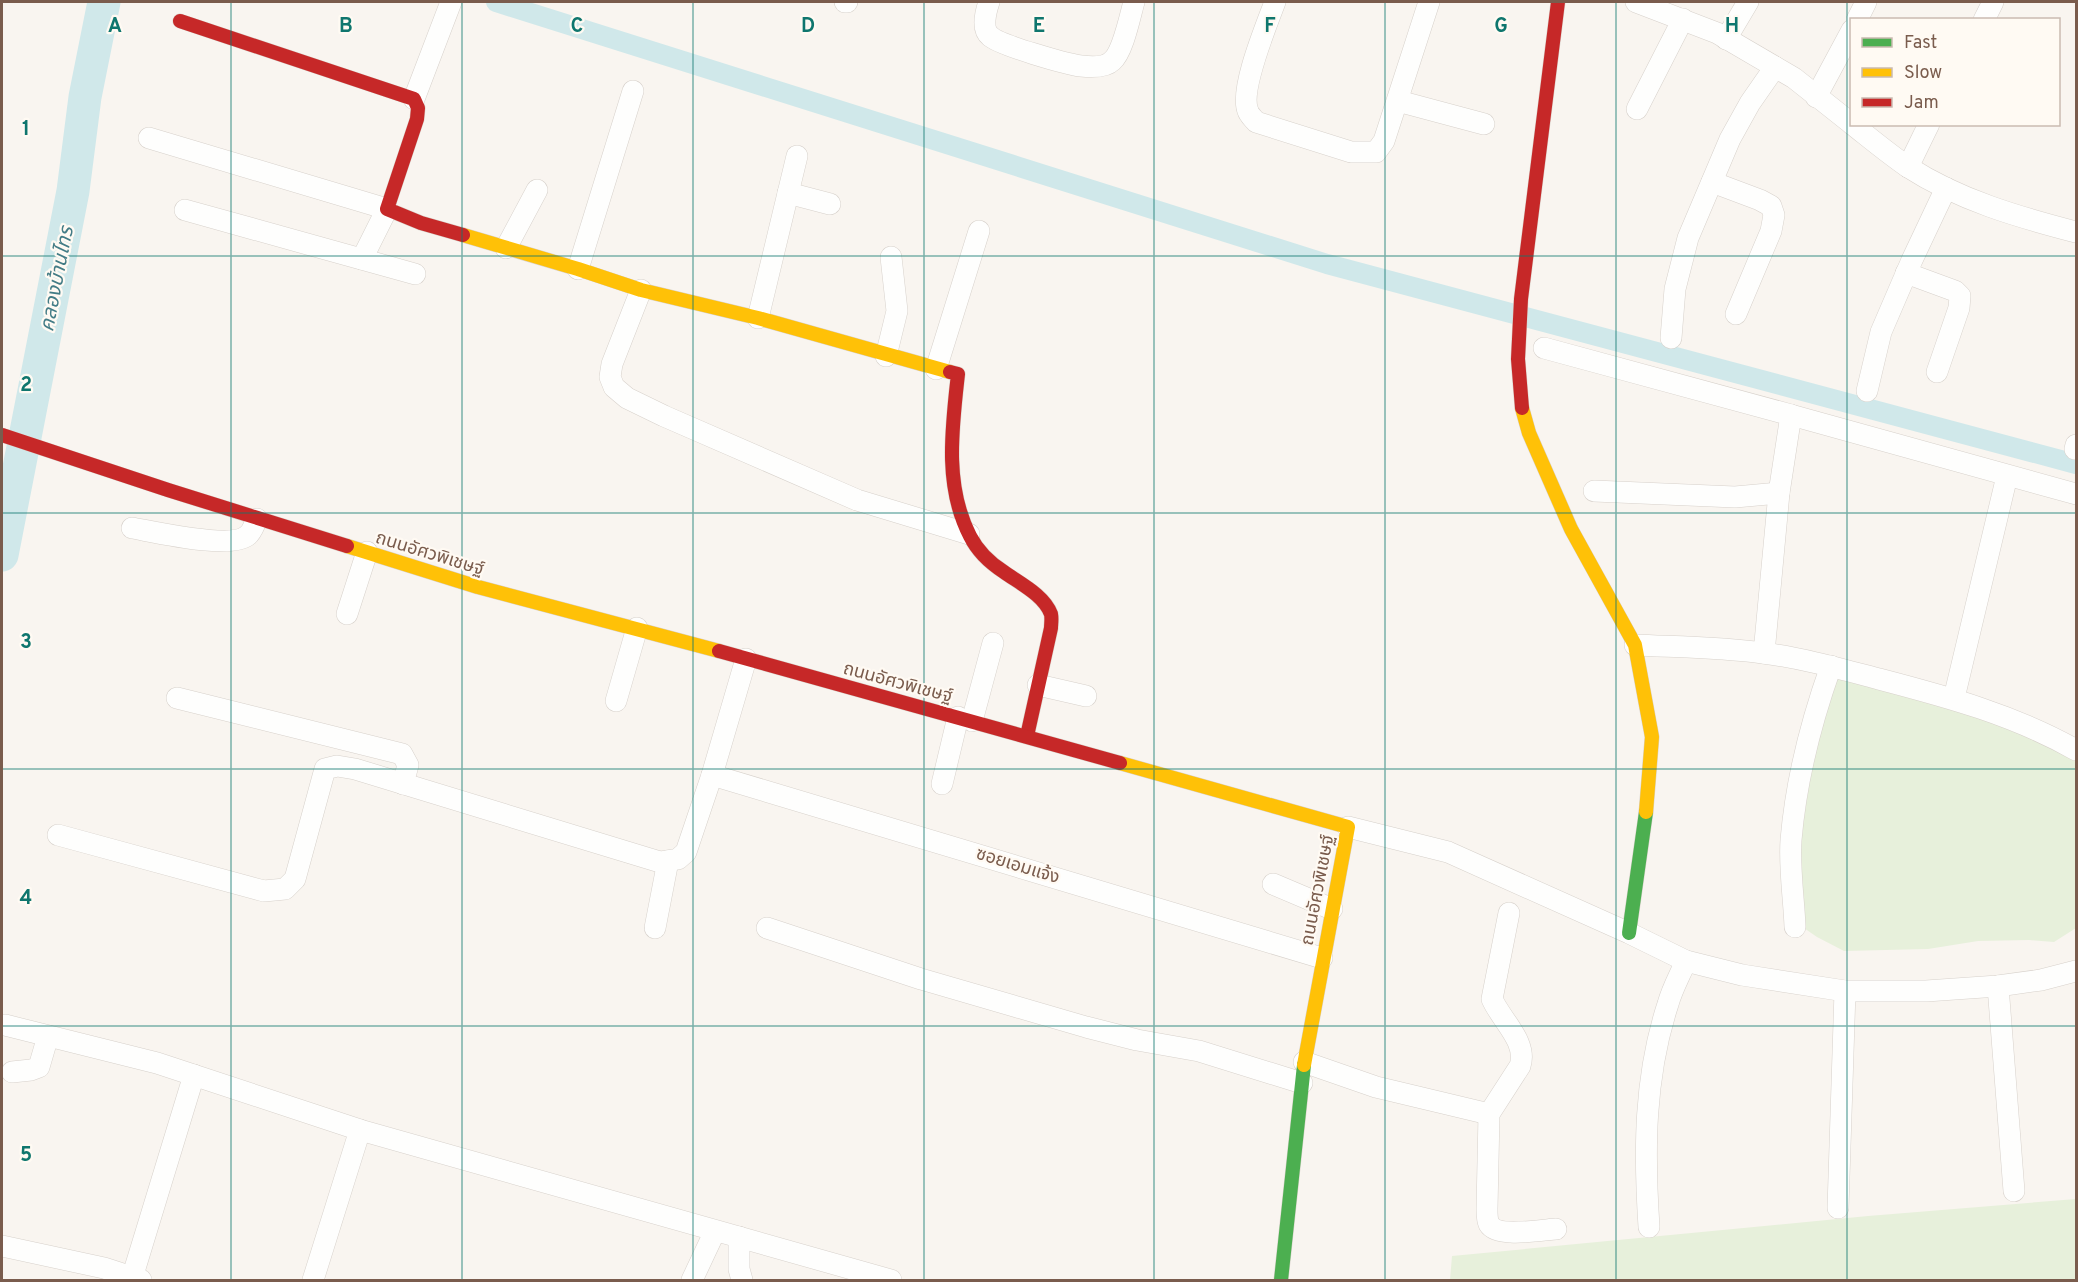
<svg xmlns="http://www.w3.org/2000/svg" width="2078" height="1282" font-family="Overpass,'Noto Sans Thai',sans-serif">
	<rect width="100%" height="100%" fill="#f9f5f0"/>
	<g fill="#e7f0db">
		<polygon points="1834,674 2076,747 2076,928 2054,942 2029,940 1978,941 1928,949 1844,951 1817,937 1801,926 1799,842 1806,786"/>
		<polygon points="2076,1199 2076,1280 1450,1280 1452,1256 1868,1216"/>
	</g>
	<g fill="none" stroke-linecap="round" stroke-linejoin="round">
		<polyline stroke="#d0e8ea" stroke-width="20" points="496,2 1327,264 2076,464"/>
		<polyline stroke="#d0e8ea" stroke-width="33" points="2,555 73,191 85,97 104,2"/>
		<g stroke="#d7d1cb" stroke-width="22">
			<g id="street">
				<polyline points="845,2 847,2"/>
				<path d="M989,2C986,11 981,29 990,36C999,45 1066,64 1081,66C1090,67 1105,68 1112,61C1123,52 1130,16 1134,2"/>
				<path d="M1275,2C1267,24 1239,90 1248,111C1249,115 1254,119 1256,122L1351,152H1376L1384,141L1429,2"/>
				<polyline points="1636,2 1717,33 1794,78 1852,124"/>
				<polyline points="1857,20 1866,2"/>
				<polyline points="1984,20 1993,2"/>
				<polyline points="1726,39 1748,2"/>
				<polyline points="1816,97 1852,30"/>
				<polyline points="414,99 451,2"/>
				<polyline points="1398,101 1484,124"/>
				<polyline points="1637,109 1683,19"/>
				<path d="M1852,124C1871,139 1889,154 1908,167C1959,200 2018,217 2076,232"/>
				<polyline points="149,138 387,209 362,259"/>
				<polyline points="1908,167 1929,124"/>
				<polyline points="1712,182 1760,200 1771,206 1774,215 1771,231 1736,314"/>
				<polyline points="788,193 830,204"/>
				<polyline points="185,210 415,274"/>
				<polyline points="506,248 537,190"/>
				<polyline points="578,269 633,91"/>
				<polyline points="1906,273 1955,291 1960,296 1959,308 1937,372"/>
				<polyline points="641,290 612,364 610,377 614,387 627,398 664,416 857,500 969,534"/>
				<polyline points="758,318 797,156"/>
				<polyline points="1671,338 1675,289 1688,238 1730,139 1750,103 1775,67"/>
				<polyline points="1544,348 1791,415"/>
				<polyline points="886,356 897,311 891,257"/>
				<polyline points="936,369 979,231"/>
				<polyline points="1867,391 1881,332 1912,260 1946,188"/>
				<polyline points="2075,449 2076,445"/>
				<polyline points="1594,491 1735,497 1779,493"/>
				<path d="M132,528C155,532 232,550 248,535C252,532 255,523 257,519"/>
				<polyline points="347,614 367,552"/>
				<path d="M1635,645C1677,647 1720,647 1763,653C1802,658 1841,669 1879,679C1948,697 2014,715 2076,750"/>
				<polyline points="1764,653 1779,493 1791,415 2076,494"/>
				<polyline points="1038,685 1086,696"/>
				<polyline points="177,698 402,754 408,765 403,784"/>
				<polyline points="1954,698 2007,476"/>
				<polyline points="616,701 637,628"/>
				<polyline points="972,721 993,643"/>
				<polyline points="712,775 1322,958"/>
				<polyline points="942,784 958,717"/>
				<polyline points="1348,827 1448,852 1629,933 1686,961 1742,975 1845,991 1926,991 1998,986 2041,980 2076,971"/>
				<polyline points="58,835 264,891 285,889 295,879 325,769 337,766 355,769 660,862 678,859 686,852 712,775 746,659"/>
				<polyline points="1273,884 1332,909"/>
				<path d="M1509,913L1492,999C1501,1020 1528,1042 1520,1066L1489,1114L1487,1209C1487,1213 1487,1220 1489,1224C1497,1238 1542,1230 1556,1229"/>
				<path d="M1795,927C1794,899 1789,869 1791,840C1796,781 1811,722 1831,666"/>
				<polyline points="655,928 668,861"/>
				<polyline points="767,928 921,979 1086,1027 1137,1040 1199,1051 1302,1083"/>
				<polyline points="1998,986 2014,1191"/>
				<polyline points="5,1025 157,1063 360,1130 891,1280"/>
				<polyline points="1304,1062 1376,1087 1489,1114"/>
				<polyline points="12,1072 31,1070 39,1067 48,1036"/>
				<polyline points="1838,1208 1845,991"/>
				<path d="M1649,1227C1644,1151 1644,1077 1668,1004C1672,989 1680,975 1686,961"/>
				<polyline points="739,1237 739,1269 742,1280"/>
				<polyline points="2,1246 104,1268 141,1280"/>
				<polyline points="132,1278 194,1075"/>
				<polyline points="313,1280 360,1130"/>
				<polyline points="692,1280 715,1231"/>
			</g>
		</g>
		<g stroke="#d9d2cb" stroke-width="15">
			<g id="fast">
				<polyline points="1629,933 1646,812"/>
				<polyline points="1281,1280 1304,1065"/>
			</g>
		</g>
		<g stroke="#d9d2cb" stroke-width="15">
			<g id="slow">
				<polyline points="463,235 578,269 641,290 758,318 950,372"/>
				<polyline points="1522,408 1529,433 1571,529 1635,645 1652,737 1646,812"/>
				<polyline points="347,546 478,587 719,651"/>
				<polyline points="1120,763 1348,827 1304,1065"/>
			</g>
		</g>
		<g stroke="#d9d2cb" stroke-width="15">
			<g id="jam">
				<polyline points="180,21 414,99 418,108 417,119 387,209 421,223 463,235"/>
				<path d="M950,372L958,374C952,428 944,486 970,536C977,550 990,563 1004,572C1019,583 1044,595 1051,614C1052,619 1051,624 1051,628L1027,736"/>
				<polyline points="1522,408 1518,359 1521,299 1558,2"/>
				<polyline points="2,435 168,490 347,546"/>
				<polyline points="719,651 1120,763"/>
			</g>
		</g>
		<use href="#street" stroke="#fefefd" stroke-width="21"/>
		<use href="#fast" stroke="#4caf50" stroke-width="14"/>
		<use href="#slow" stroke="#ffc107" stroke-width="14"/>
		<use href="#jam" stroke="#c62828" stroke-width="14"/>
	</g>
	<path fill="none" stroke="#0f766e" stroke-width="1.5" stroke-opacity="0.55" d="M231,2V1280M462,2V1280M693,2V1280M924,2V1280M1154,2V1280M1385,2V1280M1616,2V1280M1847,2V1280M2,256H2076M2,513H2076M2,769H2076M2,1026H2076"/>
	<g text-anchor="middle" stroke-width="4.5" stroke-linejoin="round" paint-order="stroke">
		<g font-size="18" fill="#7a5c4d" stroke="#fffaf3">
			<text transform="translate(430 553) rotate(17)" y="6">ถนนอัศวพิเชษฐ์</text>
			<text transform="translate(898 682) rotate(15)" y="6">ถนนอัศวพิเชษฐ์</text>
			<text transform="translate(1018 865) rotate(17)" y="6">ซอยเอมแจ้ง</text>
			<text transform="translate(1317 890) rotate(-79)" y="6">ถนนอัศวพิเชษฐ์</text>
		</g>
		<g font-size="20" font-style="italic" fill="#437c86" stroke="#fffaf3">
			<text transform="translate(56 279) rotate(-79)" y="7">คลองบ้านไทร</text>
		</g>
	</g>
	<g font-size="20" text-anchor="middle" font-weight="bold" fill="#0f766e" stroke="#fffaf3" stroke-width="4.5" stroke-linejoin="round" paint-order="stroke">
		<text x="115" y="32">A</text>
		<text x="346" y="32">B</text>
		<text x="577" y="32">C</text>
		<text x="808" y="32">D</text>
		<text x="1039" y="32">E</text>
		<text x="1270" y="32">F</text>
		<text x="1501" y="32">G</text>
		<text x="1732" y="32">H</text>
		<text x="26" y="135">1</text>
		<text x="26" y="391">2</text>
		<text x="26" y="648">3</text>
		<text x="26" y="904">4</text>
		<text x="26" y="1161">5</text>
	</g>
	<rect width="2078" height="1282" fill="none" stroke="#7a5c4d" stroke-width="6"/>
	<rect x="1850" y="18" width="210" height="108" fill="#fffaf3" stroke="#cabbb1" stroke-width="1.5"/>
	<rect x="1862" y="38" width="30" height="9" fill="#4caf50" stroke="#cabbb1" stroke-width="1.5"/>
	<text x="1904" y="48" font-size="18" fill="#7a5c4d">Fast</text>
	<rect x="1862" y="68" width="30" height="9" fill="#ffc107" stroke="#cabbb1" stroke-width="1.5"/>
	<text x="1904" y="78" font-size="18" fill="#7a5c4d">Slow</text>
	<rect x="1862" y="98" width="30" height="9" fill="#c62828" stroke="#cabbb1" stroke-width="1.5"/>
	<text x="1904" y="108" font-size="18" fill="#7a5c4d">Jam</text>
</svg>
